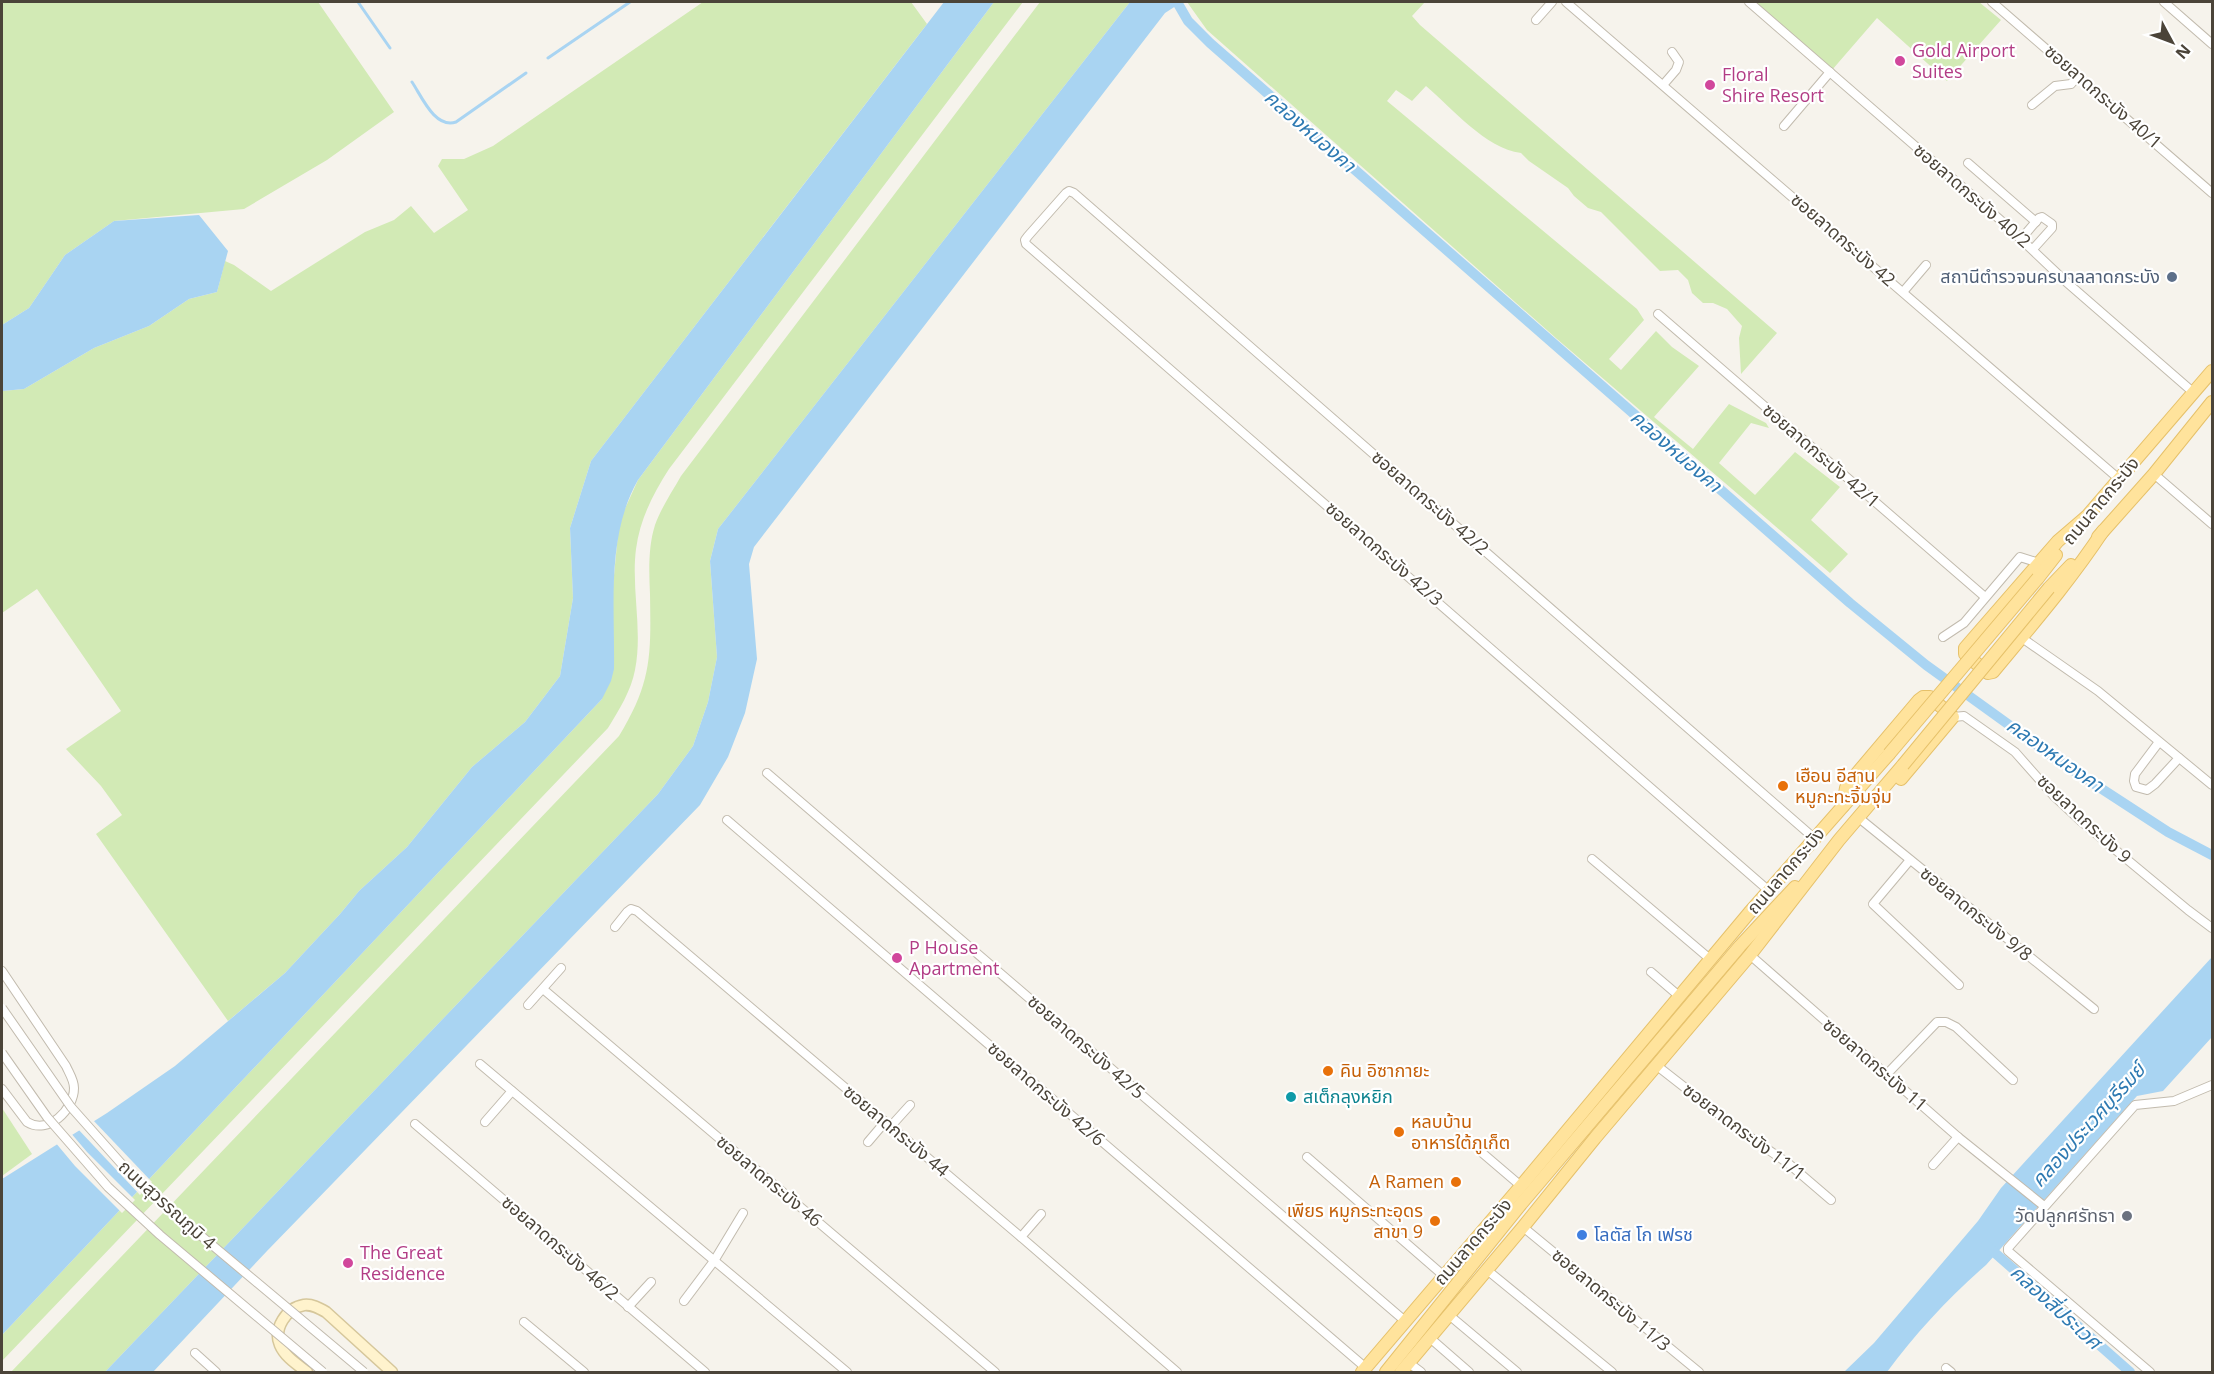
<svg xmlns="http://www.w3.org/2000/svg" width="2214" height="1374" font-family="'Open Sans','Noto Sans Thai',sans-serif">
	<rect width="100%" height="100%" fill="#f6f3ec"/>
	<g fill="#d2eab5">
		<polygon points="2,2 318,2 394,112 327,160 244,209 114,221 65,255 29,308 2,325"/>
		<polygon points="703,2 911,2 927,24 591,461 570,528 573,598 560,676 525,722 472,767 407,847 359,891 340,914 285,973 228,1021 96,834 122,815 101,786 66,749 121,711 37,589 2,613 2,391 24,389 94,348 149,326 189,299 217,292 225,261 234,265 271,291 365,232 394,220 411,206 434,233 468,210 438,166 442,159 464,159 493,146"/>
		<path d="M994,2H1023L669,469C653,494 640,519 636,549C631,589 643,630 635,670C631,691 619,710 608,728L2,1361V1335L602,699L618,534L623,513L638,480Z"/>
		<path d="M1040,2H1130L718,529L710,561L717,657L708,702L693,746L658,794L105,1372H11L619,736C652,682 651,655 650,594C649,572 648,547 655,525C661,508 672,492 681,476Z"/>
		<path d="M1187,2H1425L1412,16L1420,25L1777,333L1741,374L1739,338L1742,326L1727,309L1713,303H1703L1692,293L1688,280L1678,270L1660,271L1601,212L1588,208L1574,196L1568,188L1529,161L1521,153C1485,148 1453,109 1426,86L1412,101L1396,90L1387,101L1637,309L1644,320L1609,359L1621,370L1656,331L1672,347L1699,366L1654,417L1693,449L1729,404L1766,423L1769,428L1751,423L1719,463L1755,495L1795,452L1840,487L1811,520L1848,554L1830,573L1557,339L1207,30Z"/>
		<polygon points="1752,2 1979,2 2001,20 1947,81 1877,18 1832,70"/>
		<polygon points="2,1108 32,1154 2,1176"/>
	</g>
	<g fill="#a9d4f2">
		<path d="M944,2H994L638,480C606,536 615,606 614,669L611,681L602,699L2,1335V1179L107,1113L175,1066L285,973L340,914L359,891L407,847L472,767L525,722L560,676L573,598L570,528L591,461Z"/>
		<polygon points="1130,2 1182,2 1165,13 754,547 749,564 757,659 745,713 728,757 700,805 267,1251 153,1372 105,1372 658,794 693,746 708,702 717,657 710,561 718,529"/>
		<polygon points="199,215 228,251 217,292 189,299 149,326 94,348 24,389 2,391 2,325 29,308 65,255 114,221"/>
		<path d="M2212,957V1037L2163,1091L2137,1096L1986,1265C1949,1297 1916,1333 1887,1372H1844L1874,1343L1978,1221L2001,1188Z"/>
	</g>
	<g fill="#f6f3ec">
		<polygon points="92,1119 152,1182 140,1195 77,1128"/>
		<polygon points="70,1132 87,1152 135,1200 122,1213 75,1166 55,1142"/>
	</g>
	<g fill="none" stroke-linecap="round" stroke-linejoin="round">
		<g stroke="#a9d4f2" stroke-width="3">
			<polyline points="358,2 390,48"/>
			<polyline points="548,58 630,2"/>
			<path d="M412,82C422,97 435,129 456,122L526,73"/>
		</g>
		<g stroke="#a9d4f2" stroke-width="10">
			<polyline points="1177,2 1188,21 1210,43 1850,603 1926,665 2059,761 2168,832 2212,855"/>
			<polyline points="1986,1245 2130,1372"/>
		</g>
		<g stroke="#c2bbae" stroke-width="10">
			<g id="street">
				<polyline points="1566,2 2119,479"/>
				<polyline points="1749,2 2005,224 2064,280 2194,393"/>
				<polyline points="1992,2 2212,193"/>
				<polyline points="2164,2 2212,44"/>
				<polyline points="1536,20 1552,2"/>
				<polyline points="1663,85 1676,70 1679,62 1672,52"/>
				<polyline points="2032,105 2055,86 2071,84 2078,76"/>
				<polyline points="1784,126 1830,72"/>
				<polyline points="1968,163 2036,222"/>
				<polyline points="2021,239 2039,218 2042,217 2052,224 2052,228 2033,249"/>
				<polyline points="1903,292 1926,265"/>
				<polyline points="1658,314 1985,597"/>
				<polyline points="2154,474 2212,524"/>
				<polyline points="1943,637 1964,623 2020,557 2039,563"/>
				<polyline points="2022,638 2098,691 2212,785"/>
				<polyline points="1953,717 1964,716 2015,752 2053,795 2083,823 2188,910 2212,928"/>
				<polyline points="2159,742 2135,774 2134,781 2136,787 2147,790 2155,784 2179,758"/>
				<polyline points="767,773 1405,1321"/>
				<polyline points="1859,818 2094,1009"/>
				<polyline points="727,820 1366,1368"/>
				<polyline points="1592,859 1710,959"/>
				<polyline points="1910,860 1873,904 1959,985"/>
				<polyline points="1768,890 1026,244 1025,240 1028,236 1066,193 1069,191 1074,193 1814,838"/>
				<polyline points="615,927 627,912 631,909 637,911 1021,1237 1177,1372"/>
				<polyline points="1750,955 1958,1137 2044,1206"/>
				<path d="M2,971L66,1066C69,1073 74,1080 74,1088C74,1110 48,1135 27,1122L2,1089"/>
				<polyline points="1651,972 1679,996"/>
				<polyline points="543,989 995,1372"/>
				<polyline points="528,1005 561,968"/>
				<polyline points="480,1064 847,1372"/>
				<polyline points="1656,1065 1734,1126 1789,1164 1831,1200"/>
				<polyline points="1886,1075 1937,1022 1946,1022 1956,1027 2013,1080"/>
				<polyline points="485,1122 512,1091"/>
				<polyline points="415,1124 705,1372"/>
				<polyline points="891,1126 910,1105"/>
				<polyline points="868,1142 885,1122"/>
				<polyline points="1480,1151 1521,1186"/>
				<polyline points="1307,1157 1444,1276"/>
				<polyline points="1933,1165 1958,1137"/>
				<polyline points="1523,1227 1699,1372"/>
				<polyline points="1021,1237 1041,1214"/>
				<polyline points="1487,1270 1612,1372"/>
				<polyline points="684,1301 714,1261 743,1213"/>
				<polyline points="628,1307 651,1282"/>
				<polyline points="1449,1315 1517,1372"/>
				<polyline points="524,1322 584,1372"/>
				<polyline points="1430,1338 1469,1372"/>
				<polyline points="195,1353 216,1372"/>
				<polyline points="1409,1363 1421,1372"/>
				<polyline points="1946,1368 1951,1372"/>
				<polyline points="2150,1372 2008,1251 2008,1248 2135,1105 2174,1101 2212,1085"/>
			</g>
		</g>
		<g stroke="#d6c79b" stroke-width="13">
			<path id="secondary" d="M307,1372C298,1365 285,1357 280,1345C273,1329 286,1308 304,1305C312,1304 319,1308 326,1312L392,1372"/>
		</g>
		<g stroke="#e6c16a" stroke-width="14">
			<g id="primary">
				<path d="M2086,517L2058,541L1965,648V654L1988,673L1993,672C2031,626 2070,581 2103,531"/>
				<polyline points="2082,522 2212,371"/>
				<polyline points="2098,537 2154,474 2212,402"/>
				<polyline points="2038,578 2056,555"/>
				<polyline points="2049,588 2071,565"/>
				<polyline points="1843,806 1846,788 1853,778 1919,700 1923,697 1930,697 1953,717 1901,779"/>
				<polyline points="1362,1372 1521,1186 1749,913 1889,754"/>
				<polyline points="1386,1372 1521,1204 1740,946 1795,887"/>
				<polyline points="1401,1372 1523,1227 1595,1138 1750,955 1839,840 1903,765"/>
			</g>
		</g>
		<use href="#street" stroke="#fff" stroke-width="8"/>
		<use href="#secondary" stroke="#fff3cd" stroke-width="10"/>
		<use href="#primary" stroke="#ffe39c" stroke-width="12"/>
		<g stroke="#c2bbae" stroke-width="10" stroke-linecap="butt">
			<g id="street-bridge">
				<polyline points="2,1008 71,1107 127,1170 175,1214 364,1372"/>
				<polyline points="2,1053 47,1117 108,1187 160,1235 323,1372"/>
			</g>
		</g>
		<g stroke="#e6c16a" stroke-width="14" stroke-linecap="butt">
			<g id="primary-bridge">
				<polyline points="1889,754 2038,578"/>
				<polyline points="1903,765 2049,588"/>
			</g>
		</g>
		<use href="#street-bridge" stroke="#fff" stroke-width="8"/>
		<use href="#primary-bridge" stroke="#ffe39c" stroke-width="12"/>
	</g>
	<g fill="#d1479c" stroke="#fff" stroke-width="2">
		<circle cx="1900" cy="61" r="6"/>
		<circle cx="1710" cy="85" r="6"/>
		<circle cx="897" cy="958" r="6"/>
		<circle cx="348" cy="1263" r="6"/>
	</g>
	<circle fill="#5c6f8a" stroke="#fff" stroke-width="2" cx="2172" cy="277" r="6"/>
	<g fill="#e8710a" stroke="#fff" stroke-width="2">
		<circle cx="1783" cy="786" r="6"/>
		<circle cx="1328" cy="1071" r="6"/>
		<circle cx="1399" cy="1132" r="6"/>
		<circle cx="1456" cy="1182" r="6"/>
		<circle cx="1435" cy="1221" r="6"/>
	</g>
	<circle fill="#0f9aa8" stroke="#fff" stroke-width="2" cx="1291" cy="1097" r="6"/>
	<circle fill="#6b7280" stroke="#fff" stroke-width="2" cx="2127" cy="1216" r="6"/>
	<circle fill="#3f7fe0" stroke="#fff" stroke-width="2" cx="1582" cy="1235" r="6"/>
	<g text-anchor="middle" stroke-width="4.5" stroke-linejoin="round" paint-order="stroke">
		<g font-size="18" fill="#b23c85" stroke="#fff" text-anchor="start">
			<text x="1912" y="57">Gold Airport<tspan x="1912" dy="21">Suites</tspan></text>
			<text x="1722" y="81">Floral<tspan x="1722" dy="21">Shire Resort</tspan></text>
			<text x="909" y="954">P House<tspan x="909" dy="21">Apartment</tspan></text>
			<text x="360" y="1259">The Great<tspan x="360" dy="21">Residence</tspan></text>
		</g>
		<g font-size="18" fill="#4b4439" stroke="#fff">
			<text transform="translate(2103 97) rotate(41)" y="6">ซอยลาดกระบัง 40/1</text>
			<text transform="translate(1972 196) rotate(41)" y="6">ซอยลาดกระบัง 40/2</text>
			<text transform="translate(1843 240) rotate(41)" y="6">ซอยลาดกระบัง 42</text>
			<text transform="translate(1821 456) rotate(41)" y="6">ซอยลาดกระบัง 42/1</text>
			<text transform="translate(2101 501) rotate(-50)" y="6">ถนนลาดกระบัง</text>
			<text transform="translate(1430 503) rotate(41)" y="6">ซอยลาดกระบัง 42/2</text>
			<text transform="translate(1384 554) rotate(41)" y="6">ซอยลาดกระบัง 42/3</text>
			<text transform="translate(2084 819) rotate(43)" y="6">ซอยลาดกระบัง 9</text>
			<text transform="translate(1786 871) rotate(-49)" y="6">ถนนลาดกระบัง</text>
			<text transform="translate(1976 914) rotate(39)" y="6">ซอยลาดกระบัง 9/8</text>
			<text transform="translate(1086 1047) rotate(41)" y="6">ซอยลาดกระบัง 42/5</text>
			<text transform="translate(1875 1065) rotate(41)" y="6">ซอยลาดกระบัง 11</text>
			<text transform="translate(1046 1094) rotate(41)" y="6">ซอยลาดกระบัง 42/6</text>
			<text transform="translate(896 1131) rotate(40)" y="6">ซอยลาดกระบัง 44</text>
			<text transform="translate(1744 1132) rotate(37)" y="6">ซอยลาดกระบัง 11/1</text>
			<text transform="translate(769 1181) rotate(40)" y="6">ซอยลาดกระบัง 46</text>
			<text transform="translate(167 1205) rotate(42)" y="6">ถนนสุวรรณภูมิ 4</text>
			<text transform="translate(1473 1242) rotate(-49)" y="6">ถนนลาดกระบัง</text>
			<text transform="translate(560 1248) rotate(41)" y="6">ซอยลาดกระบัง 46/2</text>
			<text transform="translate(1611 1300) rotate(40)" y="6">ซอยลาดกระบัง 11/3</text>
		</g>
		<g font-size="18" fill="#4e5e75" stroke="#fff" text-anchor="end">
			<text x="2160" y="283">สถานีตำรวจนครบาลลาดกระบัง</text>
		</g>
		<g font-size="18" fill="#c56008" stroke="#fff" text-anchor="start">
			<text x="1795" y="782">เฮือน อีสาน<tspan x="1795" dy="21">หมูกะทะจิ้มจุ่ม</tspan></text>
			<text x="1340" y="1077">คิน อิซากายะ</text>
			<text x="1411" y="1128">หลบบ้าน<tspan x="1411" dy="21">อาหารใต้ภูเก็ต</tspan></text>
			<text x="1444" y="1188" text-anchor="end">A Ramen</text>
			<text x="1423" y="1217" text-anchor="end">เพียร หมูกระทะอุดร<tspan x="1423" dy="21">สาขา 9</tspan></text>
		</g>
		<g font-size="18" fill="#0d838f" stroke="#fff" text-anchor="start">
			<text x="1303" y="1103">สเต็กลุงหยิก</text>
		</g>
		<g font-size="18" fill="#5b616d" stroke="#fff" text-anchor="end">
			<text x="2115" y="1222">วัดปลูกศรัทธา</text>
		</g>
		<g font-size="18" fill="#366cbe" stroke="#fff" text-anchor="start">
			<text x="1594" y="1241">โลตัส โก เฟรช</text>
		</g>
		<g font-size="20" font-style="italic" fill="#2e7ab2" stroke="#fff">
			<text transform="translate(1310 131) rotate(41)" y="7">คลองหนองคา</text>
			<text transform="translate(1676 451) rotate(41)" y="7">คลองหนองคา</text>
			<text transform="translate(2055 755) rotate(35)" y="7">คลองหนองคา</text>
			<text transform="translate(2088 1125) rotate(-48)" y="7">คลองประเวศบุรีรมย์</text>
			<text transform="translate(2056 1307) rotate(42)" y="7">คลองสี่ประเวศ</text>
		</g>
	</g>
	<rect width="2214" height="1374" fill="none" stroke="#4b4439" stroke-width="6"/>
	<g transform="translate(2172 42) rotate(131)" stroke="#ffffff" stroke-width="4.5" paint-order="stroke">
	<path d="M0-4.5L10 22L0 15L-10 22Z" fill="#4b4439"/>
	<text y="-9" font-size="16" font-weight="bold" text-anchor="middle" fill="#4b4439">N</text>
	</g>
</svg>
